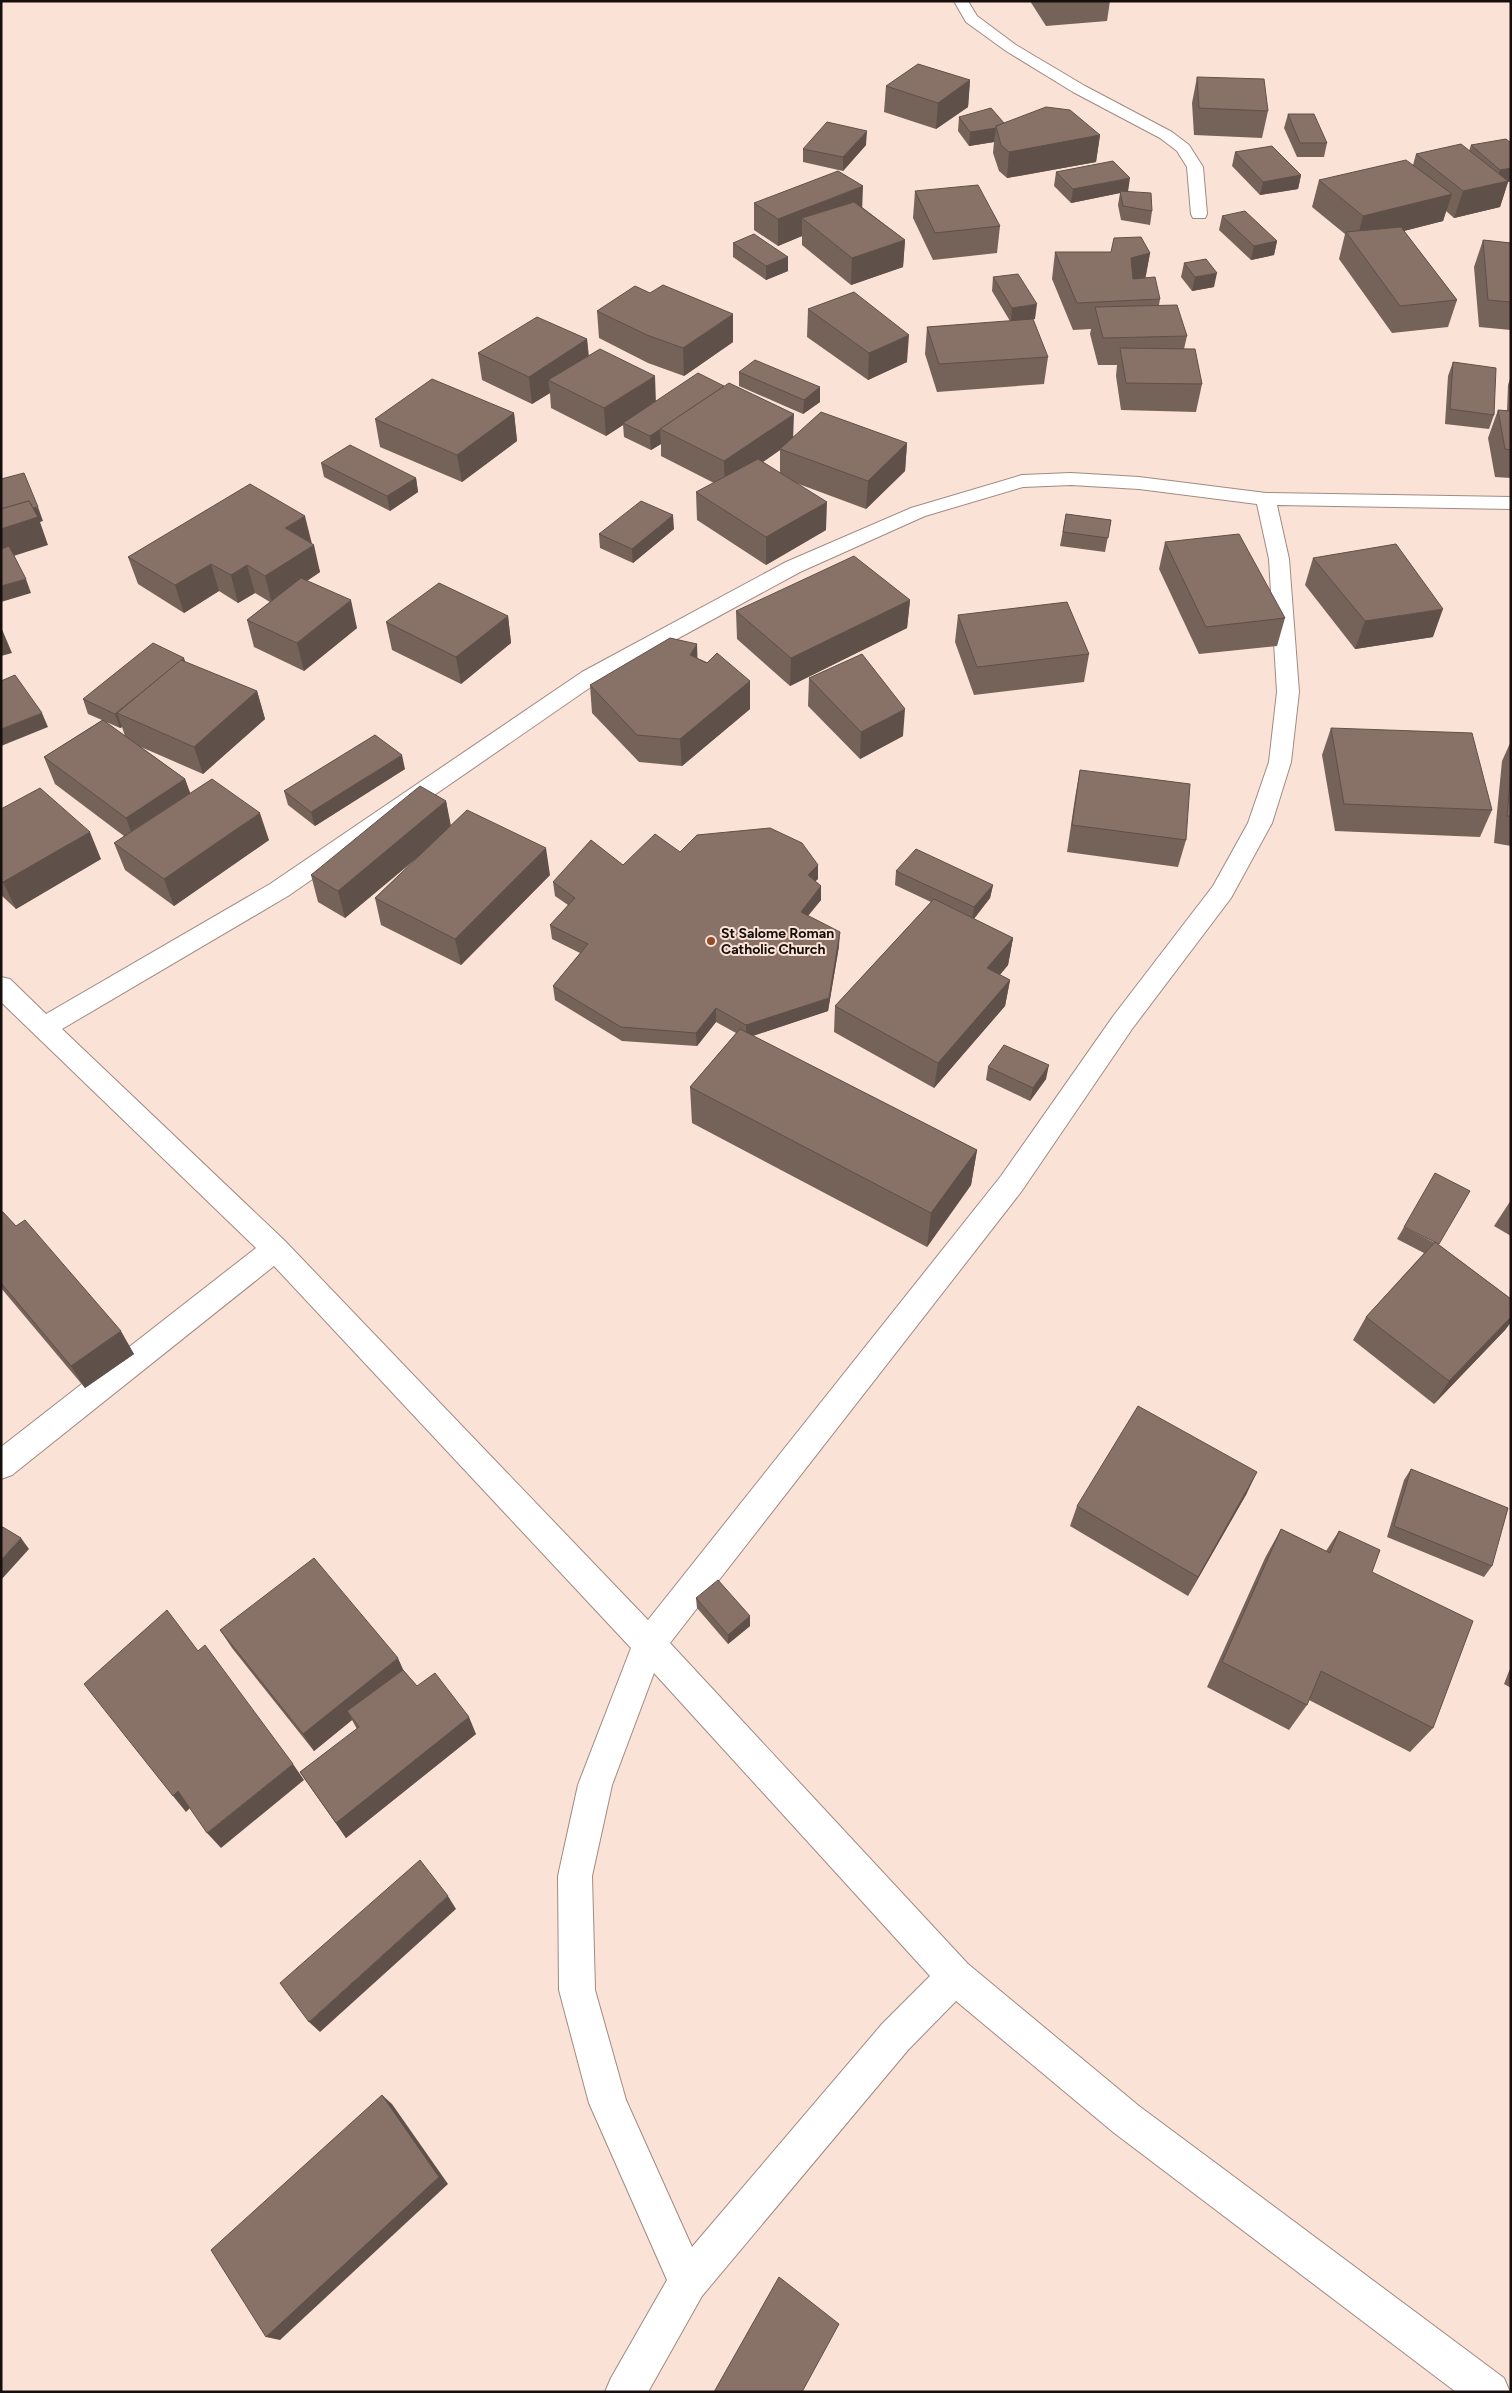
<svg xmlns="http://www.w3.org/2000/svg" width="1512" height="2393" font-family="Figtree,sans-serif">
	<rect width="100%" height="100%" fill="#fbe2d7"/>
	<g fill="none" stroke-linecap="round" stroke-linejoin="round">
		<g stroke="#a18a80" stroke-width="2">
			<g id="minor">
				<polygon points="954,1 968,1 977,16 1016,45 1085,86 1172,132 1189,145 1203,167 1207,214 1205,218 1193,218 1191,214 1187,167 1177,151 1160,138 1073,92 1006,51 966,22"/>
				<path d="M1071,473L1139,477L1266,493L1511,497V509L1277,505L1289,559L1299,692L1291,762L1272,823L1231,898L1132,1029L1021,1192L670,1643L968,1964L1139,2106L1504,2378L1510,2392H1456L1113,2132L956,2001L908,2050L702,2296L648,2392H605L611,2378L667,2280L589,2103L559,1990L558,1876L578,1785L631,1648L274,1266L12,1475L1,1479V1447L256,1248L1,1002V977L10,979L46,1014L270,884L582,672L786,562L911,508L1022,475ZM1071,485L1139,489L1257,504L1269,559L1277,692L1269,762L1248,823L1213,886L1114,1015L1001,1176L648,1620L285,1241L62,1029L288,896L598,682L800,572L925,516L1023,487ZM654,1673L930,1976L882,2024L692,2247L626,2100L595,1990L592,1876L612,1785Z"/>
			</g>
		</g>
		<use href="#minor" fill="#fff" fill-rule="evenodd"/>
	</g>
	<g fill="#756259" fill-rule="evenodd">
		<polygon points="1030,1 1110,1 1107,21 1046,26"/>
		<polygon points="1197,77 1268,111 1262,138 1194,135 1192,103"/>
		<polygon points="970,80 968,107 936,129 884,112 886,86"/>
		<polygon points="1288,114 1327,143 1324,157 1297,157 1284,128"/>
		<polygon points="959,117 1100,135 1096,162 1007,178 999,171 993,153 994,142 969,146 958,131"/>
		<polygon points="1511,143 1511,181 1508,182 1500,207 1454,218 1446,211 1443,221 1404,231 1457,300 1448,327 1392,333 1339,259 1345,234 1312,207 1319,180 1413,165 1416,154 1469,151 1471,145"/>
		<polygon points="866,145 843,171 803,162 803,149"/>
		<polygon points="1235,152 1301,175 1298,189 1260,195 1232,166"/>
		<polygon points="1056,172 1128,192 1152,211 1150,225 1121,220 1118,205 1120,193 1071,203 1054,186"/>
		<polygon points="915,191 1000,226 997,253 933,260 913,218"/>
		<polygon points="754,203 862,207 905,240 903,267 851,285 802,245 802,236 778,246 754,230"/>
		<polygon points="1222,216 1277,241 1274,255 1251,260 1219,230"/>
		<polygon points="1483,240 1511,243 1511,330 1479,327 1474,267"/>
		<polygon points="733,243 788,257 788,271 766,280 733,257"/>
		<polygon points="1055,252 1111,252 1150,253 1145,278 1160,299 1159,305 1187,336 1184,349 1202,384 1196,412 1121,410 1116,376 1117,365 1098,365 1090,334 1091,329 1073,330 1052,279"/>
		<polygon points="1184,263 1214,287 1192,291 1181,277"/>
		<polygon points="993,277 1035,319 1024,320 1048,357 1044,384 937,392 925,354 927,327 1010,321 992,291"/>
		<polygon points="808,309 907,362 868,380 807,337"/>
		<polygon points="597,311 733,342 684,376 648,363 599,338"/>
		<path d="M587,339L589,356L656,401L793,437L907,443L905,471L866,509L796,483L826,530L766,565L697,520L696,492L714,483L661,456V444L651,450L624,437L623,425L606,436L551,408L550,393L532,404L482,380L478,353ZM780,450V473L763,462Z"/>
		<polygon points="1453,362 1494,415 1489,429 1445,424 1448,376"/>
		<polygon points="739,372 820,387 820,402 803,414 739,386"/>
		<polygon points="1511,376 1511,478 1495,477 1488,438 1498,410 1507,411 1508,385"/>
		<polygon points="514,413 517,441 462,482 380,447 375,419"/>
		<polygon points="321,463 416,478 418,492 390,511 324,477"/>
		<polygon points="1066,514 1111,520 1105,552 1060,546"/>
		<polygon points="674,529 633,563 600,548 599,534"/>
		<polygon points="1165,542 1285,618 1277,646 1199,654 1159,569"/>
		<polygon points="311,543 320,572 307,581 357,628 304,671 254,647 247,620 270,602 255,593 238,603 219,591 184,613 138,584 128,557"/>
		<polygon points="1313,558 1433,637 1355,649 1305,585"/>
		<polygon points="910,600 907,628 790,686 737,639 736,611"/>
		<polygon points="958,615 1089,654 1084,682 974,695 955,642"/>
		<polygon points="508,616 511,643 461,684 392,650 386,622"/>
		<polygon points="697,658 750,681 750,709 682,766 639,762 592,713 590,685"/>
		<polygon points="809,678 903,736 860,759 808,706"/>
		<path d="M257,691L265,719L203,774L141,747L185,779L190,793L269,840L174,906L125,870L114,843L124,836L55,784L44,757L102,720L88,714L83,699ZM104,721L120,728L122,727L125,736Z"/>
		<polygon points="1331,728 1492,810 1480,837 1335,831 1322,755"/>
		<polygon points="1511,741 1511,846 1494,843 1502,761"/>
		<polygon points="405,769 315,826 288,805 284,791"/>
		<polygon points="1080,770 1186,840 1178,867 1067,852 1075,798"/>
		<polygon points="446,801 451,826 550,875 461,965 381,925 375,898 423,853 345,918 318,902 311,875"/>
		<polygon points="1,809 101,859 16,909 1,895"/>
		<polygon points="623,865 818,879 815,881 821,886 821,900 808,916 839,946 828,1011 753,1036 977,1150 971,1185 927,1247 692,1123 690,1087 736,1033 716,1022 697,1046 622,1041 555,1000 553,986 580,953 552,939 550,925 568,905 555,896 553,882"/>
		<polygon points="896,871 993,885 990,898 974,919 1013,938 1008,965 1000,975 1010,980 1005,1006 934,1088 834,1032 835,1006 931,902 895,885"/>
		<polygon points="988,1067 1046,1079 1030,1101 986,1080"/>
		<polygon points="1511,1200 1511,1236 1494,1226"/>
		<polygon points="1,1210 134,1354 85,1388 1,1288"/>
		<polygon points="1404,1227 1439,1245 1511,1299 1511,1322 1505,1330 1434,1404 1353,1340 1366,1317 1424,1253 1397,1239"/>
		<polygon points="1411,1469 1492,1566 1484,1577 1387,1537 1404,1480"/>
		<polygon points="1247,1493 1188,1596 1070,1526 1077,1506"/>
		<polygon points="1281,1529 1326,1551 1339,1531 1372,1572 1433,1728 1410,1752 1309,1700 1307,1705 1289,1730 1207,1687 1265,1558"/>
		<polygon points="696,1598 750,1616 750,1626 728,1644 697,1608"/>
		<polygon points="220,1630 403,1670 417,1686 476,1734 346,1838 300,1772 357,1729 352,1720 314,1751 232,1648"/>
		<polygon points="1511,1666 1511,1688 1504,1684"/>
	</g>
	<g fill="#5f5049">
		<polygon points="970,80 968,107 936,129 938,103"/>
		<polygon points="996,128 994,142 969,146 970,132"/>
		<polygon points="867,131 866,145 843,171 843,157"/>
		<polygon points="1100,135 1096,162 1007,178 1009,152"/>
		<polygon points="1511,168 1511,181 1508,182 1500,207 1454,218 1463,191 1496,183 1500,170"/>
		<polygon points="1301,175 1298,189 1260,195 1263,182"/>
		<polygon points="1130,178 1128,192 1120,191 1120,193 1071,203 1073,189"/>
		<polygon points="863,186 862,213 802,218 802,236 778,246 778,219"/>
		<polygon points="1452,194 1443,221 1356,243 1363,216"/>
		<polygon points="905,240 903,267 851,285 852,258"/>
		<polygon points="1277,241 1274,255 1251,260 1254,246"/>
		<polygon points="1150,253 1145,281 1126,286 1131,258"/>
		<polygon points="788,257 788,271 766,280 766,266"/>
		<polygon points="1217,273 1214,287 1192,291 1195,277"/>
		<polygon points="1037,304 1035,319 1011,322 1012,308"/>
		<polygon points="733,314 733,342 684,376 683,348"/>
		<polygon points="909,335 907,362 868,380 869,353"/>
		<polygon points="587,339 589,367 548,380 550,393 532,404 529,377"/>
		<polygon points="655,376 656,404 623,423 623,425 606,436 604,408"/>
		<polygon points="820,387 820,402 803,414 804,400"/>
		<polygon points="514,413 517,441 462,482 457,455"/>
		<polygon points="794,414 793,441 780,449 780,450 725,488 724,461"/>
		<polygon points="660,429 661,444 651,450 650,436"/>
		<polygon points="907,443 905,471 866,509 868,481"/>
		<polygon points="416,478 418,492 390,511 387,496"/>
		<polygon points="827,502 826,530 766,565 766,537"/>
		<polygon points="38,507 43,521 40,522 48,545 1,560 1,516"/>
		<polygon points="673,515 674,529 633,563 632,549"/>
		<polygon points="305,516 312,544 285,528"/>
		<polygon points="314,545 320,572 272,604 265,576"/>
		<polygon points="211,564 219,591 184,613 175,585"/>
		<polygon points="247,565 255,593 238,603 231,575"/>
		<polygon points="26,579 31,593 1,602 1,586"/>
		<polygon points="351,600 357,628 304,671 297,643"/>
		<polygon points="910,600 907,628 790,686 791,658"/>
		<polygon points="1443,609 1433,637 1355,649 1365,621"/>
		<polygon points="508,616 511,643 461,684 456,657"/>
		<polygon points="1,627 12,653 1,656"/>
		<polygon points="697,644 698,672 690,655"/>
		<polygon points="184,658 189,672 117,713 122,727 120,728 115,714"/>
		<polygon points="750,681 750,709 682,766 680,739"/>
		<polygon points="257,691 265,719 203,774 194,747"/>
		<polygon points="905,709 903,736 860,759 861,732"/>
		<polygon points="42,713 48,727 1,746 1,729"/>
		<polygon points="402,755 405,769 315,826 311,812"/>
		<polygon points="185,779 195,806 136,845 126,818"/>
		<polygon points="446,801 451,829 345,918 338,891"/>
		<polygon points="260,813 269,840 174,906 164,879"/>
		<polygon points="90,832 101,859 16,909 3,882"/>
		<polygon points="546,848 550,875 461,965 455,939"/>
		<polygon points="818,865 818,879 807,889 808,875"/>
		<polygon points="993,885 990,898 972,921 974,907"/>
		<polygon points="821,886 821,900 800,925 801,912"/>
		<polygon points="840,932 839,946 828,1011 746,1038 746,1025"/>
		<polygon points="1013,938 1008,965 983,994 987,968"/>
		<polygon points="1010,980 1005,1006 934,1088 938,1063"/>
		<polygon points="716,1008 716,1022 697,1046 696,1033"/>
		<polygon points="1049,1065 1046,1079 1030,1101 1033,1088"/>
		<polygon points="977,1150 971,1185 927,1247 931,1213"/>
		<polygon points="1511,1317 1511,1322 1505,1330 1434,1404 1449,1381"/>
		<polygon points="121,1331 134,1354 85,1388 71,1366"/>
		<polygon points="1257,1472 1247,1493 1188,1596 1198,1577"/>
		<polygon points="21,1538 29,1549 1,1580 1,1560"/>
		<polygon points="750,1616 750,1626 728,1644 728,1635"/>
		<polygon points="398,1658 406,1676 347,1711 352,1720 314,1751 303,1734"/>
		<polygon points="469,1717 476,1734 346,1838 336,1823"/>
		<polygon points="293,1764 304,1780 221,1848 207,1833"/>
		<polygon points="178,1791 192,1806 186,1812 173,1796"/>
		<polygon points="448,1896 456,1909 320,2032 309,2022"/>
		<polygon points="382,2095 392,2104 448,2184 280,2340 266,2337"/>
	</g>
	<g fill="#887268" stroke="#5f5049">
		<polygon points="918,64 970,80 938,103 886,86"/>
		<polygon points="1197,77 1264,79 1268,111 1199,108"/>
		<polygon points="1046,107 1070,110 1100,135 1009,152 1001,145 996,126"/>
		<polygon points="991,108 1004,123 996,126 996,128 970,132 959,117"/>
		<polygon points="1288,114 1314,114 1327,143 1300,143"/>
		<polygon points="827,122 867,131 843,157 803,149"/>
		<polygon points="1506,139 1511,143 1511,168 1500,170 1471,145"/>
		<polygon points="1461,144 1508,181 1463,191 1416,154"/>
		<polygon points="1272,146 1301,175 1263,182 1235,152"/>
		<polygon points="1406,160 1452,194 1363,216 1319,180"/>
		<polygon points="1113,161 1130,178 1073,189 1056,172"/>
		<polygon points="838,171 863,186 778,219 754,203"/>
		<polygon points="978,185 1000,226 935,233 915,191"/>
		<polygon points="1120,191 1151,193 1152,211 1123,206"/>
		<polygon points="854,202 905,240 852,258 802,218"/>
		<polygon points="1245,211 1277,241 1254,246 1222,216"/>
		<polygon points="1401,227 1457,300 1400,306 1346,232"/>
		<polygon points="754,234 788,257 766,266 733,243"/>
		<polygon points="1141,237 1150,253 1131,258 1133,279 1155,277 1160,299 1077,303 1055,252 1111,252 1114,238"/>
		<polygon points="1483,240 1511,243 1511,302 1488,300"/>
		<polygon points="1206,259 1217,273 1195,277 1184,263"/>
		<polygon points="1018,274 1037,304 1012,308 993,277"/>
		<polygon points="663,285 733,314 683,348 647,335 597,311 635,286 650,293"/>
		<polygon points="854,292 909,335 869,353 808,309"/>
		<polygon points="1177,305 1187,336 1103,338 1095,307"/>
		<polygon points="537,317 587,339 529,377 478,353"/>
		<polygon points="1033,319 1048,357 939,364 927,327"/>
		<polygon points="1120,348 1195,349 1202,384 1126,383"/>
		<polygon points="600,349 655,376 604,408 548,380"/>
		<polygon points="755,360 820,387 804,400 739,372"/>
		<polygon points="1453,362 1496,368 1494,415 1450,409"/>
		<polygon points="698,373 724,386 650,436 623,423"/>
		<polygon points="432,379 514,413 457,455 375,419"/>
		<polygon points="729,383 794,414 724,461 660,429"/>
		<polygon points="1498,410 1511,411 1511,450 1505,449"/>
		<polygon points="821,412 907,443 868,481 780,449"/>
		<polygon points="350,445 416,478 387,496 321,463"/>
		<polygon points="758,459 827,502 766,537 696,492"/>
		<polygon points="24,473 38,507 33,508 29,501 1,509 1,479"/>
		<polygon points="250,484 305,516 285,528 314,545 265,576 247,565 231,575 211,564 175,585 128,557"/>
		<polygon points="29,501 38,517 1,529 1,509"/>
		<polygon points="641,501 673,515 632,549 599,534"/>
		<polygon points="1066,514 1111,520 1108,538 1063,532"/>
		<polygon points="1239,534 1285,618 1206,627 1165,542"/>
		<polygon points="1396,544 1443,609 1365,621 1313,558"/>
		<polygon points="9,546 26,579 1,586 1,549"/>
		<polygon points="854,556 910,600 791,658 736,611"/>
		<polygon points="301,578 351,600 297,643 247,620"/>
		<polygon points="439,583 508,616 456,657 386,622"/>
		<polygon points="1067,602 1089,654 977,667 958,615"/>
		<polygon points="670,638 697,644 690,655 707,663 717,653 750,681 680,739 637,735 590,685"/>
		<polygon points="153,643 184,658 115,714 83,699"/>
		<polygon points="862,654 905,709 861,732 809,678"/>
		<polygon points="181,660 257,691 194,747 117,713"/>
		<polygon points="15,675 42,713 1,729 1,681"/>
		<polygon points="103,720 185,779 126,818 44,757"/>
		<polygon points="1331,728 1472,733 1492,810 1344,804"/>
		<polygon points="375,735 402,755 311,812 284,791"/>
		<polygon points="1080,770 1190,784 1186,840 1072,825"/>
		<polygon points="1511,770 1511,816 1507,816"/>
		<polygon points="212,779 260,813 164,879 114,843"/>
		<polygon points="420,786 446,801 338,891 311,875"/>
		<polygon points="40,788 90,832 3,882 1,881 1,809"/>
		<polygon points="467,810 546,848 455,939 375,898"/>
		<polygon points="770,828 802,843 818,865 808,875 821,886 801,912 840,932 829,998 746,1025 716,1008 696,1033 621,1027 553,986 588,944 550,925 575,898 553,882 591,840 623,865 655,834 680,852 697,835"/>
		<polygon points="916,849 993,885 974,907 896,871"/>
		<polygon points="934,899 1013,938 987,968 1010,980 938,1063 835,1006"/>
		<polygon points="740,1029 977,1150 931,1213 690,1087"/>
		<polygon points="1004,1045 1049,1065 1033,1088 988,1067"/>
		<polygon points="1435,1173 1470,1191 1439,1244 1404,1227"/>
		<polygon points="1,1210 16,1226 25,1220 121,1331 71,1366 1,1283"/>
		<polygon points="1435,1242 1511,1299 1511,1317 1449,1381 1366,1317"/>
		<polygon points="1138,1406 1257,1472 1198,1577 1077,1506"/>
		<polygon points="1411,1469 1508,1508 1492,1566 1394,1526"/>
		<polygon points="1,1526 21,1538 1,1560"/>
		<polygon points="1281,1529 1330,1553 1339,1531 1380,1550 1372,1572 1473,1621 1433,1728 1321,1671 1307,1705 1222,1662"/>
		<polygon points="314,1558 398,1658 303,1734 220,1630"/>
		<polygon points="718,1580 750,1616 728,1635 696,1598"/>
		<polygon points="167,1610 198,1651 205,1645 293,1764 207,1833 178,1791 173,1796 84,1684"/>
		<polygon points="403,1670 417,1686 435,1673 469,1717 336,1823 300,1772 359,1727 347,1711"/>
		<polygon points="420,1860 448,1896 309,2022 280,1983"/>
		<polygon points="382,2095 439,2177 266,2337 211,2250"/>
		<polygon points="779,2277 839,2324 802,2392 714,2392"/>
	</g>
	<circle fill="#934c28" stroke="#fbe2d7" stroke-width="2" cx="711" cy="941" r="5"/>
	<g text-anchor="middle" stroke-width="4" stroke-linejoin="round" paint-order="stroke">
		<g font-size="14" font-weight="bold" fill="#170f0c" stroke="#fbe2d7" text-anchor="start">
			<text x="721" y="938">St Salome Roman<tspan x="721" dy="16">Catholic Church</tspan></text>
		</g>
	</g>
	<rect width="1512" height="2393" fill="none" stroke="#170f0c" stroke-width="5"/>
</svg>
